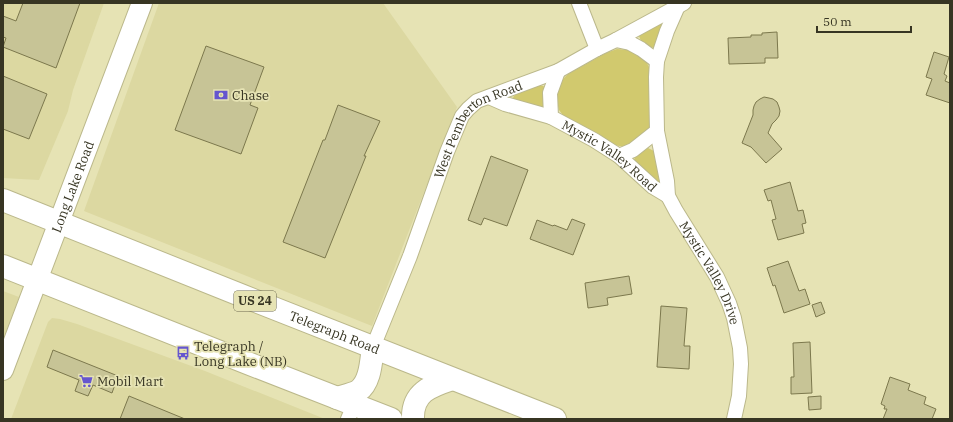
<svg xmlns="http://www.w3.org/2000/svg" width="953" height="422" font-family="'IBM Plex Serif',serif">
	<rect width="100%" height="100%" fill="#e6e3b4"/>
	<g fill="#dcd8a1">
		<polygon points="3,3 104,3 73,90 68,111 39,180 3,178"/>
		<polygon points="159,3 383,3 457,107 372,326 84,211"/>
		<polygon points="3,291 19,297 3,339"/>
		<polygon points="52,318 60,319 77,324 205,371 325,419 11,419 48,322"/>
	</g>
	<g fill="#d1c96e">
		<polygon points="657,23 663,25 655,47 650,48 641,41 639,36"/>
		<polygon points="617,49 629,50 642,58 647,63 652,73 651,123 648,130 642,137 625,147 614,145 566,119 559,110 557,102 557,92 560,82 568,74 606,53"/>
		<polygon points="539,85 543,86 547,88 546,108 542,110 515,102 513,97 518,93"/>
		<polygon points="648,148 654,151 663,186 660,188 634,161 635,156"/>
	</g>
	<g fill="#c7c496" stroke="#7c784d">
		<polygon points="23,3 80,3 56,68 3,47 6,38 3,37 3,16 16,21"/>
		<polygon points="777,32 778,58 765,58 765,63 729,64 728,38 751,37 751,35 762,35 762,33"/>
		<polygon points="206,46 264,67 250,105 258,108 241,154 175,130"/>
		<polygon points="934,52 949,57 944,74 947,76 945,81 950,83 950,103 926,95 932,79 926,77"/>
		<polygon points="3,76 47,94 29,139 3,129"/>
		<polygon points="764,97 769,98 773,99 777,102 779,107 780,111 779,116 776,120 772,124 768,133 782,149 766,163 751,147 742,143 753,115 753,110 754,106 756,102 760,99"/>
		<polygon points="338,105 380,121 364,156 366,156 325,258 283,242 323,140 325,140"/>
		<polygon points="491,156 528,170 507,226 484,218 481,225 468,220"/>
		<polygon points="790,182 798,211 803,210 806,223 802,224 804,233 778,240 772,220 776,219 771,200 768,201 764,190"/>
		<polygon points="572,219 585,224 573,255 530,239 537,220 553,226 554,225 567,230"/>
		<polygon points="788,261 799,291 805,289 810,304 784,313 775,285 773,286 767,268"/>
		<polygon points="629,276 632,294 607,298 608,305 588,308 585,283"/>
		<polygon points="821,302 825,313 816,317 812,305"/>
		<polygon points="661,306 687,308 684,346 690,346 689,369 657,367"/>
		<polygon points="810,342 812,393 791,394 791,377 794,377 793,343"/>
		<polygon points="53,350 118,376 112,393 93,385 88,396 75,391 79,380 47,367"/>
		<polygon points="890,377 910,384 908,390 926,397 924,404 936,409 932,419 883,419 887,409 884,409 885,406 881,404"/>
		<polygon points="129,396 185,419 120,419"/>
		<polygon points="821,396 821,409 809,410 808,397"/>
	</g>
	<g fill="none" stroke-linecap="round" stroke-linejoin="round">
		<g stroke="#bbb88b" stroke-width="16">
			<g id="minor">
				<polyline points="579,3 597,49"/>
				<path id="s1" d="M678,6L667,31L657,61L656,77L657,131L667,181L668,196L676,211L717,277L729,303L734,318L740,348L741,364L739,396L734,419"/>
				<polyline points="616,40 630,43 641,49 657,61"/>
				<path id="s2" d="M558,71L550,93L551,117L594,140L619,156L653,187L668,196"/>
				<polyline points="489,97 505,104 551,117"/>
				<polyline points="619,156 633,150 657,131"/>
				<path id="s3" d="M373,347L410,256L447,152L462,116L468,109L477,101L558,71L597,49L616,40L684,3"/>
				<polyline points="348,419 354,405"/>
			</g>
		</g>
		<g stroke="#bbb88b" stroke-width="22">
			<g id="secondary">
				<path id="s4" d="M3,370L142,3"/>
			</g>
		</g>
		<g stroke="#bbb88b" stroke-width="24">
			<g id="trunk">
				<path id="s5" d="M3,200L243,296L555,419"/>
				<polyline points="3,266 250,364 391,419"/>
				<path d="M337,398C343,396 353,394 358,391C371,382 371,360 373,347"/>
				<path d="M413,419C412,392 431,386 452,379"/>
			</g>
		</g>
		<use href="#minor" stroke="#fff" stroke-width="14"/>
		<use href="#secondary" stroke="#fff" stroke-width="20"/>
		<use href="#trunk" stroke="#fff" stroke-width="22"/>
	</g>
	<defs>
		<g id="bank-bare" transform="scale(1.08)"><path d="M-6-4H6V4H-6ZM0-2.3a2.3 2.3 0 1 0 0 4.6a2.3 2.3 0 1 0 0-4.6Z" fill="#6556cf" stroke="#e6e3b4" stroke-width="2.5" paint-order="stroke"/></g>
		<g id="bus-bare" transform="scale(1.08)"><path d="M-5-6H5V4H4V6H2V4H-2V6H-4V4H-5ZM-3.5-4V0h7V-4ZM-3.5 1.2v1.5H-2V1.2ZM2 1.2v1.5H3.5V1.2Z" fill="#6556cf" stroke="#e6e3b4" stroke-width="2.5" paint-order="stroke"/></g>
		<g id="supermarket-bare" transform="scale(1.08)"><path d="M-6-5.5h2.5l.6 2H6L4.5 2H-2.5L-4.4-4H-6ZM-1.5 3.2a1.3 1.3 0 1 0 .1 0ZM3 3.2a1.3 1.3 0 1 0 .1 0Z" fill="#6556cf" stroke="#e6e3b4" stroke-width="2.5" paint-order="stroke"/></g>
	</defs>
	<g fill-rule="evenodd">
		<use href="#bank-bare" x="221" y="95"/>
		<use href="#bus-bare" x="183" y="353"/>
		<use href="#supermarket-bare" x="86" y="381"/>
	</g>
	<g text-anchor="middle" stroke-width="3.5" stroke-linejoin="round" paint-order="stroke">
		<rect fill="#e6e3b4" stroke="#6c694e" stroke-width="1" x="234" y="291" width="42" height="20" rx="3"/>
		<g font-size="12" font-weight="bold" fill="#373523">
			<text x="255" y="305">US 24</text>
		</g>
		<g font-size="13" fill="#373523" stroke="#e6e3b4" text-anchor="start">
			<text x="232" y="100">Chase</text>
			<text x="194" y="351">Telegraph /<tspan x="194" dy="15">Long Lake (NB)</tspan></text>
			<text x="97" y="386">Mobil Mart</text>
		</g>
		<g font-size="13" fill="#373523" stroke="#e6e3b4">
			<text dy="5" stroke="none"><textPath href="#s3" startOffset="249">West Pemberton Road</textPath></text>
			<text dy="5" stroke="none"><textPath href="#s2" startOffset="118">Mystic Valley Road</textPath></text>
			<text dy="5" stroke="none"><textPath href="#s4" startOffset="196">Long Lake Road</textPath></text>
			<text dy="5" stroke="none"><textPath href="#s1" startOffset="283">Mystic Valley Drive</textPath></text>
			<text dy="5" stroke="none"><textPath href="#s5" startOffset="357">Telegraph Road</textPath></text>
		</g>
	</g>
	<rect width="953" height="422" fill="none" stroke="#373523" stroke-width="8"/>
	<path d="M817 26v6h94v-6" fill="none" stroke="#373523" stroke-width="2"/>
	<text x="823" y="26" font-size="12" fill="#373523" stroke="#e6e3b4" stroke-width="3" paint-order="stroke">50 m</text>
</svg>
